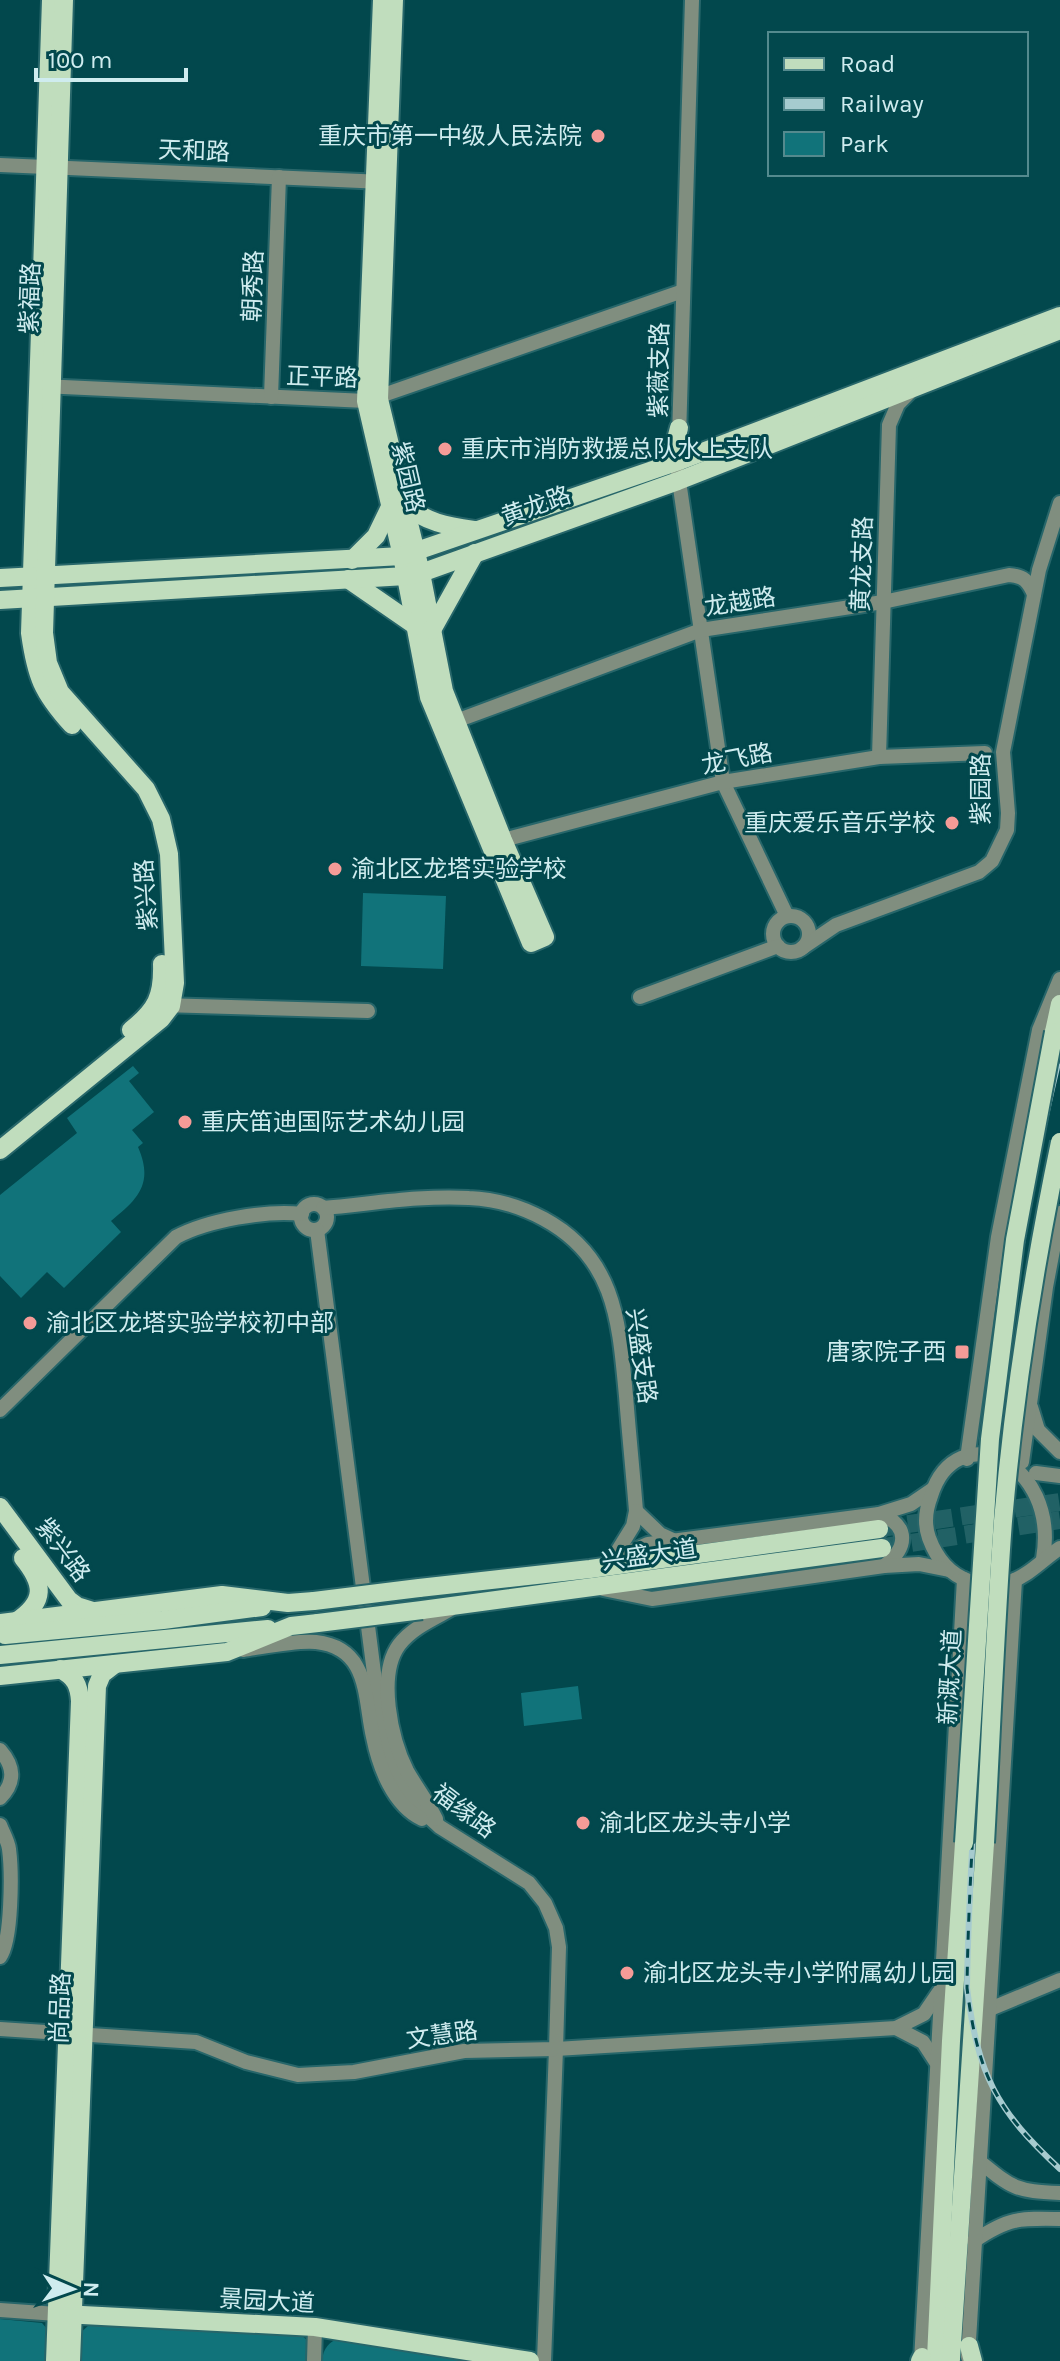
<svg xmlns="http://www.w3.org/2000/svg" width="1060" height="2361" font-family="Karla,'Noto Sans SC',sans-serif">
	<rect width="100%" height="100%" fill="#02484d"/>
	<g fill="#11737a">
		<polygon points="363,893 446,896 443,969 361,966"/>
		<path d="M133,1066L139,1073L129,1081L154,1112L132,1130L143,1143L138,1147C154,1184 138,1199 111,1221L121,1232L64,1288L47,1272L21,1298L0,1276V1195L77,1133L67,1118Z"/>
		<polygon points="578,1686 582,1719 524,1726 521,1693"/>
		<polygon points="0,2319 42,2323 53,2336 52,2361 0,2361"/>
		<polygon points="90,2324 300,2334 308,2341 310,2361 76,2361 78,2335"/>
		<path d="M341,2337L494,2361H322C323,2348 329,2342 341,2337Z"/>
	</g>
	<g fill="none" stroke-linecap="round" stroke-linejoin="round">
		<g stroke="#216165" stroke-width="18" stroke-dasharray="18 9" stroke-linecap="butt">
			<polyline points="881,1528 1060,1502"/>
			<polyline points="885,1547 1060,1520"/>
		</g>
		<g stroke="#27666a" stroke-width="18">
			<g id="minor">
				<polyline points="0,165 383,182"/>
				<polyline points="42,386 366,401 683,291"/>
				<polyline points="271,397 279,177"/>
				<polyline points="679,437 692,0"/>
				<polyline points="678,474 723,782 787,916"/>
				<path d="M456,721L701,630L883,602L1009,575C1024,576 1028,581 1034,594"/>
				<polyline points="879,757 889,425 898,404 910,392"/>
				<polyline points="503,840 723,782 879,757 985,753"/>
				<circle cx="791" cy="934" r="18"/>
				<polyline points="802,948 836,925 979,872 992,861 1007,830 1008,813 1003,752 1039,570 1060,503"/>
				<polyline points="640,997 778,946"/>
				<polyline points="162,1005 368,1011"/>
				<circle cx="314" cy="1217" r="13"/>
				<path d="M323,1208C371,1204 421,1195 469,1198C496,1199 520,1206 544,1219C616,1258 619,1323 626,1396C629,1435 633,1473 636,1511L633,1526L612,1560"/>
				<polyline points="317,1230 382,1735 396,1775 416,1805 440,1827 529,1883 545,1903 556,1928 559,1947 556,2049 544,2361"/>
				<polyline points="1031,1407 1038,1430 1060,1452"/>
				<path d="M0,1410L176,1237C208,1220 266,1210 302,1214"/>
				<polyline points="967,1459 998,1237 1039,1030 1060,979"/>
				<polyline points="1022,1462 1046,1287 1060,1213"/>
				<polyline points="1036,1473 1060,1476"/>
				<polyline points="636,1511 660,1534 673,1540"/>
				<path d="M879,1514C910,1525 908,1548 884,1566"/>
				<polyline points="612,1560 648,1544 879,1514 911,1504 933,1489"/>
				<path d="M969,1581C949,1574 936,1557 929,1538C924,1524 926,1509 931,1496C956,1415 1060,1461 1043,1559"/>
				<path d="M1009,1582C1029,1576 1043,1559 1060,1548"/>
				<polyline points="603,1589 652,1599 884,1566 919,1564 949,1570"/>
				<path d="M243,1650C264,1647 296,1640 316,1642C370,1648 364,1698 373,1737C379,1767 393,1805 422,1819"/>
				<path d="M0,1750C14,1766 16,1782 0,1798"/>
				<path d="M436,1819C428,1802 416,1787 407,1771C391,1739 377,1675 399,1645C412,1628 433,1619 451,1609"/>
				<path d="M0,1825C3,1833 8,1841 9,1849C12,1872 12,1940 0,1957"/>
				<polyline points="990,2009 1060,1980"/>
				<polyline points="896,2028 923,2042 936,2062"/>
				<polyline points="0,2029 196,2042 246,2062 298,2075 354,2072 464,2051 556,2049 896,2028 924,2014 939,1992"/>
				<path d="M979,2161C1013,2189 1016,2191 1060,2193"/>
				<path d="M974,2241C1008,2218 1019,2218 1060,2219"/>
				<polyline points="0,2310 57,2314"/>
				<polyline points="968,2357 1015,1580"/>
				<polyline points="314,2361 315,2327"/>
				<polyline points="921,2361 964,1579"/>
			</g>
		</g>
		<g stroke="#27666a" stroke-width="22">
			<g id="major">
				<path d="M51,0L30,633C36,676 42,692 72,725"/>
				<polyline points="382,0 366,401 402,556 429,697 531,943 545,937 503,840 444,691 421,573 379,399 394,0"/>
				<polyline points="659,467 674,447 679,428"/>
				<path d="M405,504C426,523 448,526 475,530"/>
				<polyline points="352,560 376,536 390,507"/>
				<polyline points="0,578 402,556 679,461 1060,316"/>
				<polyline points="348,579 416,626"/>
				<polyline points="0,600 406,576 421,573 678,481 1060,330"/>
				<polyline points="432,630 475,553"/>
				<path d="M131,1030C156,1010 163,997 162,964"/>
				<polyline points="1054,1032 1060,1004"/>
				<polyline points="0,1150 161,1019 171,1006 175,983 169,854 161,819 146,789 60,692 48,663 44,633 64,0"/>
				<polyline points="0,1507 69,1600 77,1606 93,1611"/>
				<polyline points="419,1588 590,1569 879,1529"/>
				<polyline points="422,1610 882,1548"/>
				<path d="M17,1621C46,1601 44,1584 23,1558"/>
				<polyline points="0,1623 222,1595 288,1603 314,1601"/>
				<polyline points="5,1635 163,1620 262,1607"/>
				<polyline points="0,1655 268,1629"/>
				<polyline points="0,1676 227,1652 291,1626 318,1623"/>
				<polyline points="63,2314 315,2327 530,2361"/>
				<polyline points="969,2346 973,2361"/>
				<polyline points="936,2358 951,2041 964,1843"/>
				<polyline points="951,2359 985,1843"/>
				<path d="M55,2361L80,1701C79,1685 75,1677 60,1669"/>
				<polyline points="71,2361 97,1686 102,1674 115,1664"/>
				<polyline points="920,2361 922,2357"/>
			</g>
		</g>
		<use href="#minor" stroke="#808e7f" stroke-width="14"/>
		<use href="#major" stroke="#c0ddbd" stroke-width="18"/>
		<g stroke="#a6cbcf" stroke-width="6">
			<path id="rail" d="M1060,1055C1005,1277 988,1506 978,1734C974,1819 968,1904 967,1988C978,2075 996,2110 1060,2169"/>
		</g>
		<use href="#rail" stroke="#02484d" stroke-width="3" stroke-dasharray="9" stroke-linecap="butt"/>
		<g stroke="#27666a" stroke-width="22" stroke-linecap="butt">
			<g id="major-bridge">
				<polyline points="314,1601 419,1588"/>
				<polyline points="318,1623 422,1610"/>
				<polyline points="964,1843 990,1439 1015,1240 1054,1032"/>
				<path d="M985,1843C991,1736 995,1628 1003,1521C1014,1394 1034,1267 1060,1142"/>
			</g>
		</g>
		<use href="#major-bridge" stroke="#c0ddbd" stroke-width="18"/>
	</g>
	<g fill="#f59b97" stroke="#02484d" stroke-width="3">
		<circle cx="598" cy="136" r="8"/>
		<circle cx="445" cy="449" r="8"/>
		<circle cx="952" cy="823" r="8"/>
		<circle cx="335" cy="869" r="8"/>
		<circle cx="185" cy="1122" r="8"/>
		<circle cx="30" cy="1323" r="8"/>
		<rect x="954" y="1344" width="16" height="16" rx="4"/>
		<circle cx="583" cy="1823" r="8"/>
		<circle cx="627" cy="1973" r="8"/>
	</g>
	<g text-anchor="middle" stroke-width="6" stroke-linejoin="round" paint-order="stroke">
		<g font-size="24" fill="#cfecef" stroke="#02484d" text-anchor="start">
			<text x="582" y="144" text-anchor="end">重庆市第一中级人民法院</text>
			<text x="461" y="457">重庆市消防救援总队水上支队</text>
			<text x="936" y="831" text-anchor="end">重庆爱乐音乐学校</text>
			<text x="351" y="877">渝北区龙塔实验学校</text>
			<text x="201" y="1130">重庆笛迪国际艺术幼儿园</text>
			<text x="46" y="1331">渝北区龙塔实验学校初中部</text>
			<text x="946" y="1360" text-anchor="end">唐家院子西</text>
			<text x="599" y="1831">渝北区龙头寺小学</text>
			<text x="643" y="1981">渝北区龙头寺小学附属幼儿园</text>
		</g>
		<g font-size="24" fill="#cfecef" stroke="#02484d">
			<text transform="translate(194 151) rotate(2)" y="8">天和路</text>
			<text transform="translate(253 286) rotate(-88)" y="8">朝秀路</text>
			<text transform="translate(30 298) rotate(-88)" y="8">紫福路</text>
			<text transform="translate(659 370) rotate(-89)" y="8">紫薇支路</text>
			<text transform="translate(322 377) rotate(2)" y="8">正平路</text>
			<text transform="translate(408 477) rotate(77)" y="8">紫园路</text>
			<text transform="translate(536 506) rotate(-20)" y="8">黄龙路</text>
			<text transform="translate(862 564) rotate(-88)" y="8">黄龙支路</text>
			<text transform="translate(740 602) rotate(-9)" y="8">龙越路</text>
			<text transform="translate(737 759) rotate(-11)" y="8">龙飞路</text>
			<text transform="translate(981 789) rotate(-90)" y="8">紫园路</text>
			<text transform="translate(146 895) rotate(-94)" y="8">紫兴路</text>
			<text transform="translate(641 1356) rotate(82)" y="8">兴盛支路</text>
			<text transform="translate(63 1550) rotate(53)" y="8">紫兴路</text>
			<text transform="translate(649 1555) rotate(-8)" y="8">兴盛大道</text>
			<text transform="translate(950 1677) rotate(-87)" y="8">新溉大道</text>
			<text transform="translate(464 1811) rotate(37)" y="8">福缘路</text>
			<text transform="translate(60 2008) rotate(-88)" y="8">尚品路</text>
			<text transform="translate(442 2035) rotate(-8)" y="8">文慧路</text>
			<text transform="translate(267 2301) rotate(3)" y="8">景园大道</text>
		</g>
	</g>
	<rect x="768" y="32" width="260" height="144" fill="#02484d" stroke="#548a8e" stroke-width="2"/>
	<rect x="784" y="58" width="40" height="12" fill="#c0ddbd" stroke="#548a8e" stroke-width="2"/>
	<text x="840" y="72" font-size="24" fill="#cfecef">Road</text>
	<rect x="784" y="98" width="40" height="12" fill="#a6cbcf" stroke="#548a8e" stroke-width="2"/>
	<text x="840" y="112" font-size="24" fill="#cfecef">Railway</text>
	<rect x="784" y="132" width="40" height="24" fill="#11737a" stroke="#548a8e" stroke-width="2"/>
	<text x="840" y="152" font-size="24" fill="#cfecef">Park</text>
	<g transform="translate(72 2289) rotate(92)" stroke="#02484d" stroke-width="6" paint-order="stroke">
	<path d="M0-6L14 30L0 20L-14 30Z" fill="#cfecef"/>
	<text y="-12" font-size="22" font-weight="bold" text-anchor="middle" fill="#cfecef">N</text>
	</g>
	<path d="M36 68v12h150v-12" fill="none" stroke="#cfecef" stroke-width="4"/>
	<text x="48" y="68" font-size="24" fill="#cfecef" stroke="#02484d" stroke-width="6" paint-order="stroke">100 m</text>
</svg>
